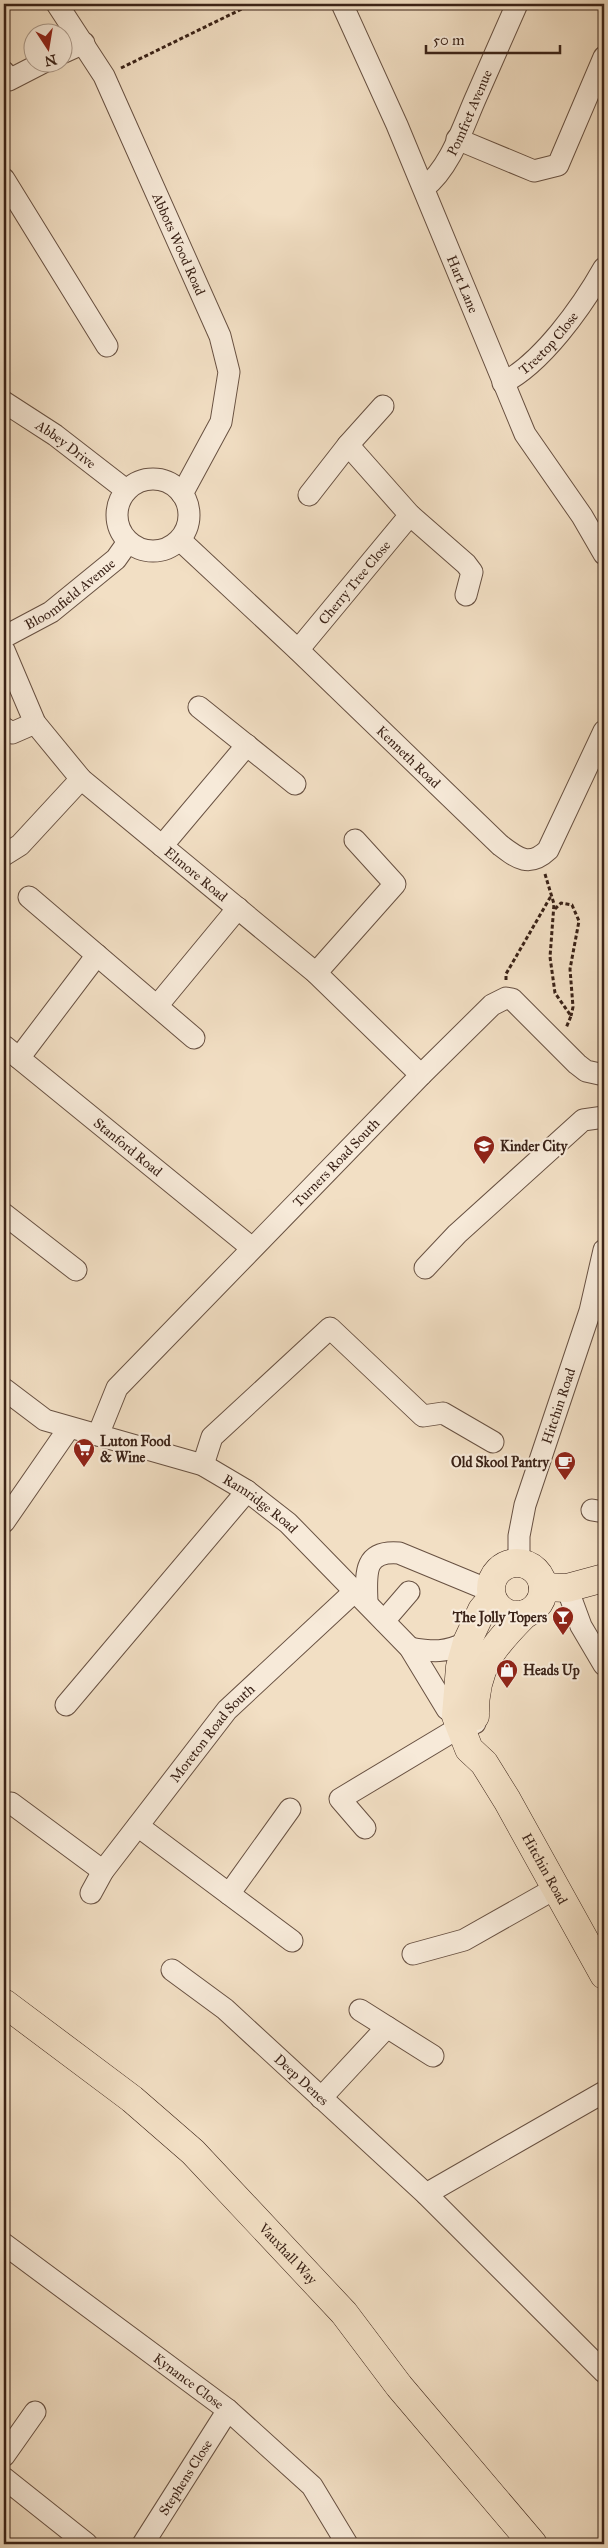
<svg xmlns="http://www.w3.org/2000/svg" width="608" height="2548" font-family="'IM FELL Great Primer',serif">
	<rect width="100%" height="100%" fill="#f2dfc4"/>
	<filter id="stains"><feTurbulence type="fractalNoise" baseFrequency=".004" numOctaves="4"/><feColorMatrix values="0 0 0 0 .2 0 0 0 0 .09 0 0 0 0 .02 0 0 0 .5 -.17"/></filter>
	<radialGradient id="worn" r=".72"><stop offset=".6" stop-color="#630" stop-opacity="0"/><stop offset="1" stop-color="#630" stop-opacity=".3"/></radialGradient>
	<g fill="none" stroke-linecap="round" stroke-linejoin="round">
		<g stroke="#685142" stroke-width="23">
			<g id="minor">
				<path id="s1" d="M57,4L104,76L220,336L229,372L221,422L182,494"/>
				<path id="s2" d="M342,4L397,125L525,434L582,516L604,554"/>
				<polyline points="62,53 84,43"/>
				<polyline points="4,72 9,80 44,62"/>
				<polyline points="457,139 534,171 558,165 604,57"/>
				<polyline points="4,179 107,346"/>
				<path id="s3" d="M424,188C451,167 463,126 477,95C490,65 504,34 517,4"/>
				<path id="s4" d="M503,383C542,363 582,307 604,268"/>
				<path id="s5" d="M4,402L55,435L126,490"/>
				<polyline points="348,445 383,406"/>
				<circle cx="153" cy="515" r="36"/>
				<polyline points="309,495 348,445 410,515 466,564 472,572 466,595"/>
				<path id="s6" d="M180,540L298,650L500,845C517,858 529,868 548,850L604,731"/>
				<path id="s7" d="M4,637L51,612L116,559L128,542"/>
				<path id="s8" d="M4,650L35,723L81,779L316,973L421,1075"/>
				<path id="s9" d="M298,650L410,515"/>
				<polyline points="199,707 295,784"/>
				<polyline points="4,728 12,733 35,723"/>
				<polyline points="162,846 247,745"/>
				<polyline points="4,855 20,845 81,779"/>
				<polyline points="29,897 194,1038"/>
				<polyline points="316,973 395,884 355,840"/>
				<polyline points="157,1006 238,908"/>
				<path id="s10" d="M4,1046L252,1248"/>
				<polyline points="19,1058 97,955"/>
				<polyline points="4,1214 76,1270"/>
				<polyline points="425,1268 457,1234 583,1120 604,1117"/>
				<path id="s11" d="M4,1389L45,1420L203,1465L247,1491L288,1523L410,1648L447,1709L456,1716"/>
				<path id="s12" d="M98,1435L117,1388L421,1075L492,1005L506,998L512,999L577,1064L586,1071L604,1075"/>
				<polyline points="203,1465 212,1437 330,1328 423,1416 443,1413 493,1442"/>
				<polyline points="592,1510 604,1512"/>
				<polyline points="4,1522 69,1428"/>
				<path id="s13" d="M519,1564V1536L525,1505L590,1311L604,1250"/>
				<polyline points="567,1588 581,1626 604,1665"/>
				<path d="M367,1602C366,1574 363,1550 399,1553L491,1591"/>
				<polyline points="384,1621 409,1592"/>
				<path d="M410,1648C433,1652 446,1653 467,1642"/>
				<polyline points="66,1705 247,1491"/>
				<polyline points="11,1803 103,1871"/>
				<polyline points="138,1826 229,1894 290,1809"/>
				<polyline points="365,1828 340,1799 460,1727 475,1723"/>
				<path id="s14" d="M91,1893L103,1871L227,1710L355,1591"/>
				<polyline points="229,1894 292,1941"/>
				<polyline points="413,1954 464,1940 556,1888"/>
				<path id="s15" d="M172,1970L225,2009L426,2194L604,2372"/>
				<polyline points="360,2010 433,2056"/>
				<polyline points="321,2098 387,2027"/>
				<polyline points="426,2194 604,2092"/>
				<path id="s16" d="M4,2244L228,2410L312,2486L347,2544"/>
				<polyline points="4,2456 35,2412"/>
				<polyline points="4,2478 87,2544"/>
				<path id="s17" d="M143,2544L228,2410"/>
			</g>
		</g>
		<g stroke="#3a2217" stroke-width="29">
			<g id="major">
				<circle cx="517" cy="1589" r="26"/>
				<polyline points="543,1587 567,1588 604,1578"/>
				<path id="s18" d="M492,1598L482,1610L467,1642L460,1667L456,1716L469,1749L484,1763L507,1800L604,1975"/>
				<path d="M475,1716C474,1668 492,1647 525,1614"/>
				<path id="s19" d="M4,2003L132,2099L193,2152L344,2313L399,2386L533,2544"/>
			</g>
		</g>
		<g stroke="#3a2217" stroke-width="3" stroke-dasharray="4 2.5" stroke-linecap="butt">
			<polyline points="121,68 252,4"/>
			<polyline points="545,874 554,904 550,957 555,993 571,1016 566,1028"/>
			<polyline points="555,909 561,903 572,905 579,921 570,969 573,1007 571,1016"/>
			<polyline points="506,980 506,974 551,896"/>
		</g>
		<use href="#minor" stroke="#f7ead9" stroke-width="21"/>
		<use href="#major" stroke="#f2dfc4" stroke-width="28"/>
	</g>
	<defs>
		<g id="school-pin" transform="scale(1.125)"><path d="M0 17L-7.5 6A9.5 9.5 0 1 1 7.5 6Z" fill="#8f2418" stroke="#f7ead9"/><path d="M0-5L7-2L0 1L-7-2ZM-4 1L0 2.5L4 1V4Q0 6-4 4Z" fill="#fff"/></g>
		<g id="supermarket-pin" transform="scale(1.125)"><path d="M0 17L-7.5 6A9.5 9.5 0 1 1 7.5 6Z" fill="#8f2418" stroke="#f7ead9"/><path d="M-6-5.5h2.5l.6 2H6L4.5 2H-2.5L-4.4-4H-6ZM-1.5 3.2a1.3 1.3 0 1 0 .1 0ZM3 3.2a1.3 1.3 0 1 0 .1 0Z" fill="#fff"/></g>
		<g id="cafe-pin" transform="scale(1.125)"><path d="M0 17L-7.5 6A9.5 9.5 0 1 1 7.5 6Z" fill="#8f2418" stroke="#f7ead9"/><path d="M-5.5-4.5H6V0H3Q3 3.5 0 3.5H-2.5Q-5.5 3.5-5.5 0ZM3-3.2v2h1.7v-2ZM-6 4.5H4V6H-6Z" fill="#fff"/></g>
		<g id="bar-pin" transform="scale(1.125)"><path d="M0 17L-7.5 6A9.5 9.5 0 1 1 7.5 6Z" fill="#8f2418" stroke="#f7ead9"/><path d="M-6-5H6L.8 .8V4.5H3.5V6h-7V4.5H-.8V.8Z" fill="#fff"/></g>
		<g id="shop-pin" transform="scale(1.125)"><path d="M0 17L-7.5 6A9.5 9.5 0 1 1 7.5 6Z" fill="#8f2418" stroke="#f7ead9"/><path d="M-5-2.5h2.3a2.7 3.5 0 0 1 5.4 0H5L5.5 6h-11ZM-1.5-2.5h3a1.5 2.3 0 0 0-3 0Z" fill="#fff"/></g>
	</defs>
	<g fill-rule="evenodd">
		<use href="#school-pin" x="484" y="1146"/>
		<use href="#supermarket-pin" x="84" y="1449"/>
		<use href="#cafe-pin" x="565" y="1462"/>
		<use href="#bar-pin" x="563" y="1617"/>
		<use href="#shop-pin" x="507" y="1670"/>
	</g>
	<g text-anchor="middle" stroke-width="4.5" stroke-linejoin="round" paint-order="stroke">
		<g font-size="14" fill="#3a2217" stroke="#f7ead9">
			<text dy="5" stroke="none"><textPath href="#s3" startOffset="89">Pomfret Avenue</textPath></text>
			<text dy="5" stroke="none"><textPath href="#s1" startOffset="270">Abbots Wood Road</textPath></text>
			<text dy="5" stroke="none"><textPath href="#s2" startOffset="305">Hart Lane</textPath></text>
			<text dy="5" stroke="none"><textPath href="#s4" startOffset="61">Treetop Close</textPath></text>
			<text dy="5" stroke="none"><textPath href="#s5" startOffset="75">Abbey Drive</textPath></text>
			<text dy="5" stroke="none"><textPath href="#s9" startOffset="88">Cherry Tree Close</textPath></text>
			<text dy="5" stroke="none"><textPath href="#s7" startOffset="79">Bloomfield Avenue</textPath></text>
			<text dy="5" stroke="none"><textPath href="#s6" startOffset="315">Kenneth Road</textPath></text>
			<text dy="5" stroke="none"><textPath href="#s8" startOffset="301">Elmore Road</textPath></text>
			<text dy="5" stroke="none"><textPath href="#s10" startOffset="160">Stanford Road</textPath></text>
			<text dy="5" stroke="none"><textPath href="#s12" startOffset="365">Turners Road South</textPath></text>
			<text dy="5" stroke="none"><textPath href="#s13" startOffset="164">Hitchin Road</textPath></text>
			<text dy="5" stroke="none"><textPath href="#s11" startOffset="285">Ramridge Road</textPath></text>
			<text dy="5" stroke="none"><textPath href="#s14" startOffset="201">Moreton Road South</textPath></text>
			<text dy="5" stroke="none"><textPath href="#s18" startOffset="304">Hitchin Road</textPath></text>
			<text dy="5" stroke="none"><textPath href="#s15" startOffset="170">Deep Denes</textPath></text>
			<text dy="5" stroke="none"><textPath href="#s19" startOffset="380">Vauxhall Way</textPath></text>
			<text dy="5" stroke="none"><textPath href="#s16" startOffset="230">Kynance Close</textPath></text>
			<text dy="5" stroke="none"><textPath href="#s17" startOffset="79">Stephens Close</textPath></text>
		</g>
		<g font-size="14" font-weight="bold" fill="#3a2217" stroke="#f7ead9" text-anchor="start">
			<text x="500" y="1151">Kinder City</text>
			<text x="100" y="1446">Luton Food<tspan x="100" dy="16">&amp; Wine</tspan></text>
			<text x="549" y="1467" text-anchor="end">Old Skool Pantry</text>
			<text x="547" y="1622" text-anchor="end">The Jolly Topers</text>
			<text x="523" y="1675">Heads Up</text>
		</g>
	</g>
	<rect width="608" height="2548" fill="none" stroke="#f2dfc4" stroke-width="20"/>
	<rect x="5" y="5" width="598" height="2538" fill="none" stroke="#3a2217" stroke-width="2.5"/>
	<rect x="10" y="10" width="588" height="2528" fill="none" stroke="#3a2217"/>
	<g transform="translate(48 48) rotate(168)"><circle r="24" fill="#f7ead9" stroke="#ab9a8b"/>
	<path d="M0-4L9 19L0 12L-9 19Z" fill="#8f2418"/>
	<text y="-8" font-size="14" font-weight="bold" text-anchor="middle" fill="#3a2217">N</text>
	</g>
	<path d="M426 45v8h134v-8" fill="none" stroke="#3a2217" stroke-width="2.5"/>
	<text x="433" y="45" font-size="15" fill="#3a2217" stroke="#f7ead9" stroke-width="4" paint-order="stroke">50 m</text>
	<rect width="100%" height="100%" filter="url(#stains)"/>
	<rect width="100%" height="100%" fill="url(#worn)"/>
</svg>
